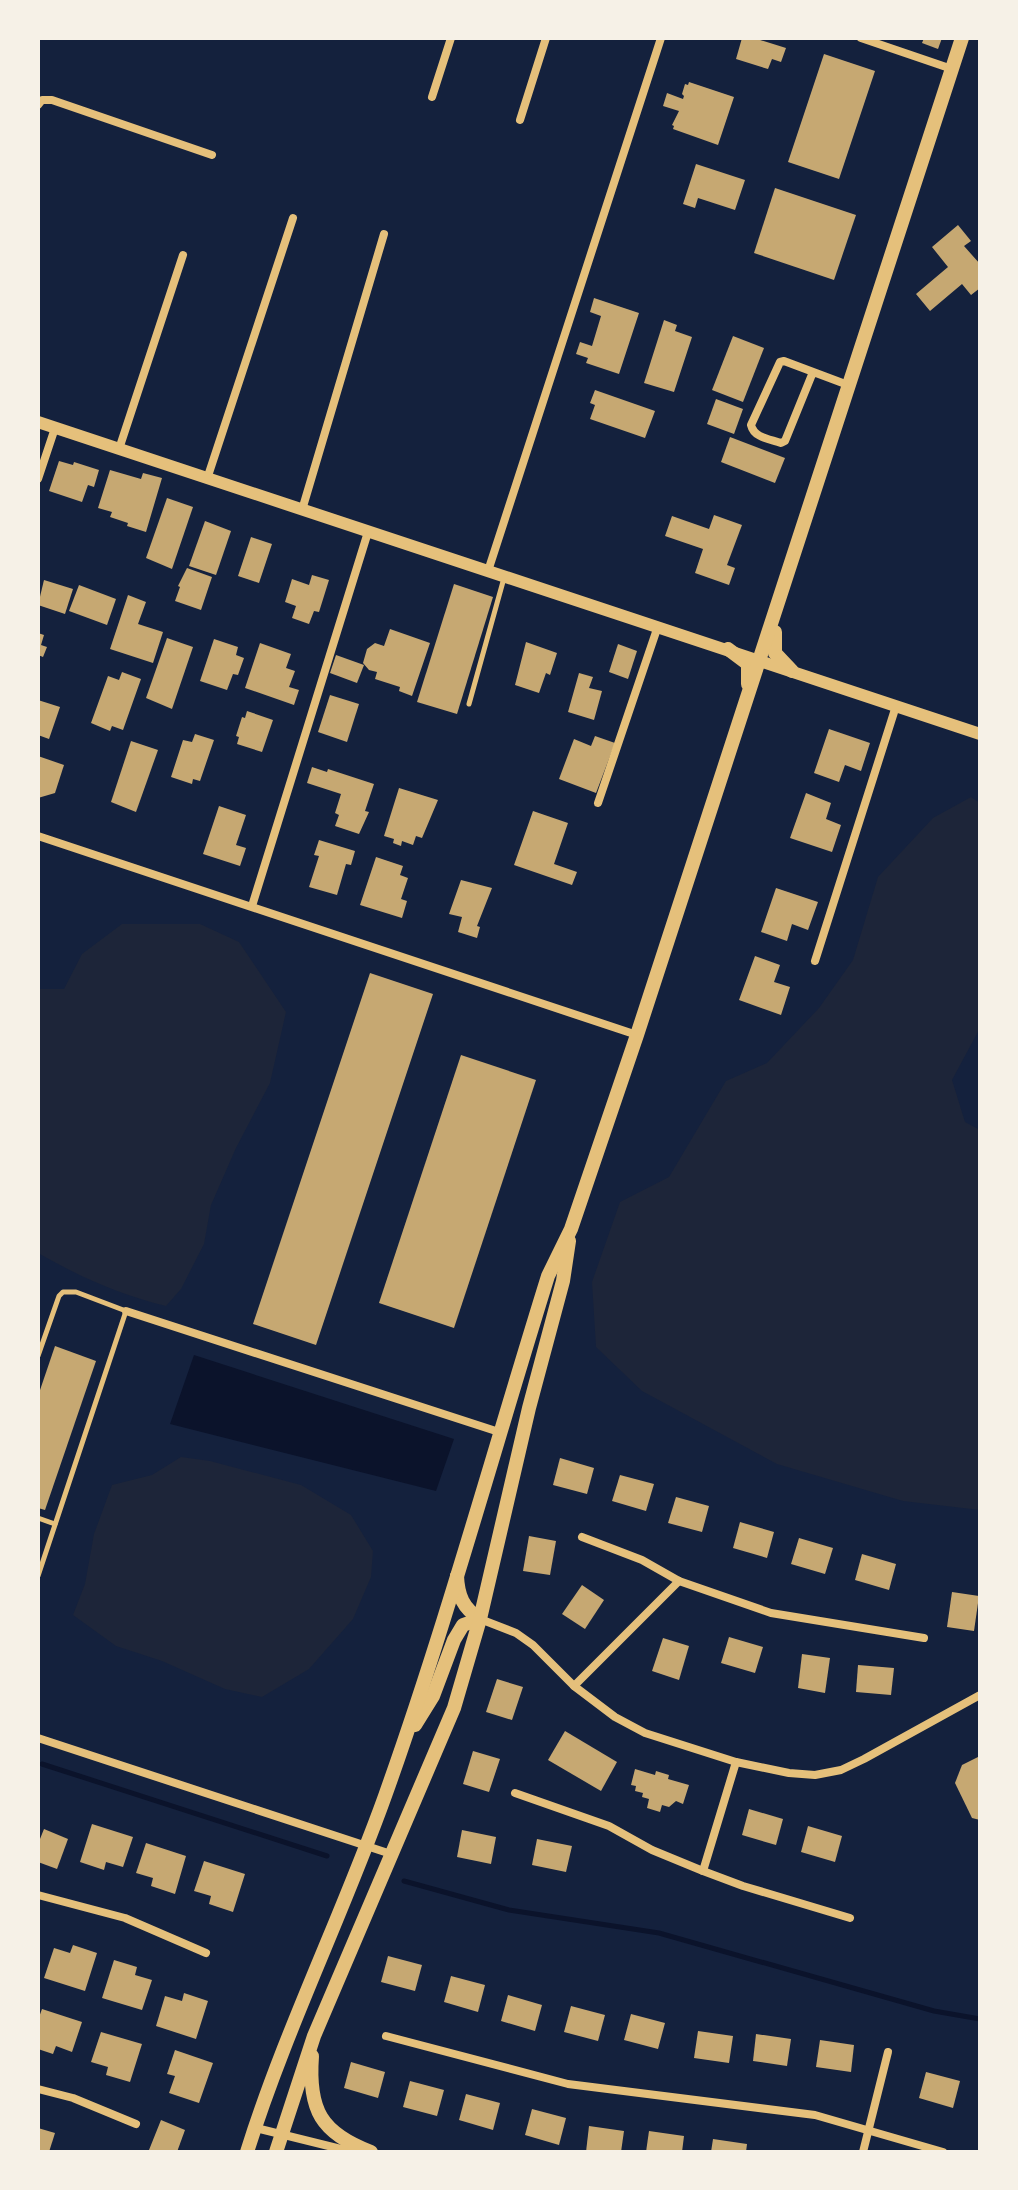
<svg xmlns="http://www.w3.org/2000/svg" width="1018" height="2190" font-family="'Nunito Sans',sans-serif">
	<rect width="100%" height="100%" fill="#14213d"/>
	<g fill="#1d2539">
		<polygon points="971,797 980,803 980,1028 952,1080 965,1122 980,1130 980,1510 903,1501 777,1464 642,1391 596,1347 592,1282 620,1202 669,1177 726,1081 767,1063 819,1008 853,960 878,877 933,818"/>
		<path d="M122,924H200L239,942L286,1012L270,1083L236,1148L211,1205L204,1244L181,1289L166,1306C120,1295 80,1277 38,1253V989H64L82,954Z"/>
		<polygon points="181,1457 210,1461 301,1485 351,1515 373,1551 371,1577 353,1619 309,1669 262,1697 225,1689 162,1661 116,1646 73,1615 85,1584 94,1534 112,1485 152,1475"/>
	</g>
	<polygon fill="#0b132b" points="194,1355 454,1439 436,1491 170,1424"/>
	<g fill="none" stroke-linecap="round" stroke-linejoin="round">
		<g stroke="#0b132b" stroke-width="5">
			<polyline points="42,1764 327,1856"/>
			<polyline points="404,1881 509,1910 659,1933 934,2011 980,2019"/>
		</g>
	</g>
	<g fill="#c6a872">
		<polygon points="742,38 754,38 786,48 781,62 772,59 768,69 736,59"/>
		<polygon points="924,38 942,38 938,49 922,43"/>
		<polygon points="824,54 875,71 839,179 788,162"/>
		<polygon points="689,82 734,97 718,145 673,129 674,126 672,125 679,111 663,106 667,93 683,99 684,96 682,94 685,84 688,85"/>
		<polygon points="696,164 745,180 735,210 698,198 695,208 683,204"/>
		<polygon points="775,188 856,215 834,280 754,253"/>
		<polygon points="958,225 971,241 964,246 980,264 980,288 971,295 962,284 930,311 916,294 948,267 932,247"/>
		<polygon points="594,298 639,313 619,374 586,363 588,358 576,354 580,342 592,346 601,316 590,312"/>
		<polygon points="664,320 677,325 675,331 692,337 674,392 644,383"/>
		<polygon points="733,336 764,348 743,402 712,390"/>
		<polygon points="595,390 655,411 645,438 590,419 595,405 590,403"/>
		<polygon points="716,399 743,409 734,434 707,424"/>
		<polygon points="730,437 785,458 775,483 721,462"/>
		<polygon points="59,461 73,465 74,462 99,470 94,487 88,485 82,502 49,491"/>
		<polygon points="110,470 141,479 143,473 162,478 146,532 127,526 128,523 110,517 112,512 98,508"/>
		<polygon points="167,498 193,507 172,569 146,558"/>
		<polygon points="714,515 742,525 727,565 735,568 729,585 695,573 703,549 665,536 672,516 709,529"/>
		<polygon points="205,521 231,531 216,575 189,566"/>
		<polygon points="251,537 272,544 259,583 238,576"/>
		<polygon points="187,568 212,577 201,610 175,601 180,587 178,586"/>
		<polygon points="312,575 329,580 319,612 314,611 309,624 292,618 296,606 285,602 292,579 309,585"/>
		<polygon points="44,580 73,589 65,614 38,605"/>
		<polygon points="454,584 493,597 457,714 417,702"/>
		<polygon points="79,585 116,599 107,625 69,611"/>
		<polygon points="128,595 146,602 138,624 163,632 153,663 110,649"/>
		<polygon points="390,629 430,643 412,696 399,691 400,687 375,679 377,672 369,670 363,663 367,649 375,643 384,646"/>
		<polygon points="38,633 44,635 41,645 47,647 43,657 38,655"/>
		<polygon points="167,638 193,647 172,709 146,698"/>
		<polygon points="214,639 238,647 236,655 244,658 238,675 233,674 227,690 200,681"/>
		<polygon points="526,642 557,653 550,675 546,673 539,693 515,685"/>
		<polygon points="260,643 291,654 286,668 295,671 289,687 299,690 294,705 245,688"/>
		<polygon points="618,644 637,651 628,679 609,672"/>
		<polygon points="336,655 364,665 357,683 330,673"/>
		<polygon points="122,672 141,679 123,730 112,726 110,731 91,723 108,676 119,680"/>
		<polygon points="579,673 593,677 589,688 602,691 594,720 568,712"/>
		<polygon points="330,695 359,704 347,742 318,732"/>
		<polygon points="38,700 60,707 49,739 38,735"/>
		<polygon points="247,711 273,720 262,752 237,744 239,737 236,736 242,717 245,718"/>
		<polygon points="829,729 870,743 861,771 845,765 839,782 814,773"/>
		<polygon points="195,734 214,740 200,781 193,779 192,784 171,777 183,740 192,742"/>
		<polygon points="595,736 615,743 596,793 559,779 574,739 591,746"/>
		<polygon points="131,741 158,750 136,812 111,802"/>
		<polygon points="38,756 64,765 55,793 38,798"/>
		<polygon points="312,767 327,772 328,769 374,784 365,811 369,812 359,834 335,826 339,815 335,813 341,794 307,783"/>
		<polygon points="399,788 438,800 422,838 416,836 413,845 402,841 401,846 393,843 394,839 384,836"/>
		<polygon points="806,793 831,803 826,819 841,825 832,852 790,838"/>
		<polygon points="219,806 246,815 236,845 246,848 240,866 203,854"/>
		<polygon points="533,811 568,823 554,864 577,872 572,885 514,865"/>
		<polygon points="319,840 355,851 351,865 346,864 337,895 309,887 319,856 314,855"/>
		<polygon points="376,857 403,866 400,875 408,878 401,899 407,901 402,918 360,905"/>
		<polygon points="461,880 492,888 477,926 480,927 477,938 458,932 462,917 449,914"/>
		<polygon points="776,888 818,902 808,930 792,924 787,941 761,932"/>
		<polygon points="755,956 780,965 774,982 790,987 781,1015 739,1000"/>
		<polygon points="370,973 433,994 316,1345 253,1324"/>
		<polygon points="461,1055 536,1080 454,1328 379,1303"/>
		<polygon points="55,1346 96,1361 45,1510 38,1508 38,1396"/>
		<polygon points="560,1458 594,1468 587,1494 553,1485"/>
		<polygon points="620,1475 654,1484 646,1511 612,1501"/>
		<polygon points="676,1497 709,1506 702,1532 668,1523"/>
		<polygon points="740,1522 774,1532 767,1558 733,1548"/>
		<polygon points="529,1536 556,1541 550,1575 523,1571"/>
		<polygon points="799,1538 833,1548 825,1574 791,1564"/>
		<polygon points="862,1554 896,1564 889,1590 855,1580"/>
		<polygon points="582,1585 604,1600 585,1629 562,1614"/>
		<polygon points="952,1592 979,1596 974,1631 947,1627"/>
		<polygon points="729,1637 763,1647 755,1673 721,1663"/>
		<polygon points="663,1638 689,1646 679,1680 652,1671"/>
		<polygon points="802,1654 830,1658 825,1693 798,1688"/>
		<polygon points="858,1665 894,1668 891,1695 856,1692"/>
		<polygon points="497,1679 523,1687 512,1720 486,1712"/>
		<polygon points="565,1731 617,1762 601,1791 548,1760"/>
		<polygon points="473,1751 500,1759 489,1792 463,1784"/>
		<polygon points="980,1756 980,1820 972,1818 955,1783 962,1765"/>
		<polygon points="635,1769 655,1775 656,1771 669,1775 668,1779 689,1785 683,1804 676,1801 669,1807 662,1805 660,1812 647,1808 649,1799 642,1797 643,1793 635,1791 636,1786 631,1785"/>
		<polygon points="749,1809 783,1819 776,1845 742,1835"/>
		<polygon points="92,1824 133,1837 123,1867 106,1862 104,1870 80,1862"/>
		<polygon points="808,1826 842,1836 835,1862 801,1852"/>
		<polygon points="44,1829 68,1839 57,1869 38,1862 38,1844"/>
		<polygon points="462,1830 496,1837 491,1864 457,1857"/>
		<polygon points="537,1839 572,1846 566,1872 532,1865"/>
		<polygon points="146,1843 186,1856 175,1894 151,1886 153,1878 136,1873"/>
		<polygon points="204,1861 245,1874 233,1912 209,1904 211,1896 194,1891"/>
		<polygon points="73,1945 97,1953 85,1991 44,1978 54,1948 70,1953"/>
		<polygon points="388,1956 422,1965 415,1991 381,1982"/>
		<polygon points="114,1960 137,1967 135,1975 152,1980 142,2010 102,1998"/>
		<polygon points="451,1976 485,1985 478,2012 444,2002"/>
		<polygon points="184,1993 208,2001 196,2039 156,2026 165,1996 182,2001"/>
		<polygon points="508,1995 542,2005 535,2031 501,2021"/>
		<polygon points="571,2006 605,2015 598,2041 564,2032"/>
		<polygon points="42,2009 82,2022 72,2052 56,2046 53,2054 38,2049 38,2020"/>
		<polygon points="631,2014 665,2023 658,2049 624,2040"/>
		<polygon points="698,2031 733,2036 729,2063 694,2058"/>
		<polygon points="101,2032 142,2044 130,2082 106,2075 108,2067 91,2062"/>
		<polygon points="756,2034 791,2039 787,2066 753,2061"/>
		<polygon points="820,2040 854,2045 851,2072 816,2067"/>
		<polygon points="175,2050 213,2063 199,2103 169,2093 175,2076 167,2074"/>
		<polygon points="351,2062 385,2072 378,2098 344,2088"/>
		<polygon points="926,2072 960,2081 953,2108 919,2098"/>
		<polygon points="410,2081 444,2090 437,2116 403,2107"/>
		<polygon points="466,2094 500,2103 493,2130 459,2120"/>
		<polygon points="532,2109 566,2118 559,2145 525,2135"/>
		<polygon points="161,2120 185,2130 177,2152 149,2150"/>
		<polygon points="589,2126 624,2131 621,2152 586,2152"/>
		<polygon points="38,2128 55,2133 49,2152 38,2152"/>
		<polygon points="649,2131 684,2136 682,2152 646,2152"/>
		<polygon points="713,2139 747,2144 746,2152 711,2152"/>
	</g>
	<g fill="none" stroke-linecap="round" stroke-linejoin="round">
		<g stroke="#e5c07b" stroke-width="5">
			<polyline points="469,704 504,578"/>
			<polyline points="38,1356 59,1296 63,1292 76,1292 126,1311 38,1576"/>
			<polyline points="38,1518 55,1524"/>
		</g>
		<g stroke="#e5c07b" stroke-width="8">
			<polyline points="861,38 952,69"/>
			<polyline points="432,97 451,38"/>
			<polyline points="38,105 42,100 52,100 212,155"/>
			<polyline points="520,120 546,38"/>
			<path d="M813,372L785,441L781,443C770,439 754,438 751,425L780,362L784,361L848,385"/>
			<polyline points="119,449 183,255"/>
			<polyline points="38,479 55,428"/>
			<polyline points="207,479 293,218"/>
			<polyline points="302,510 384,234"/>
			<polyline points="488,571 661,38"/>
			<polyline points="598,803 658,626"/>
			<polyline points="38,836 637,1035"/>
			<polyline points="252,906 368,532"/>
			<polyline points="815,961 896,706"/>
			<polyline points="126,1311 499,1432"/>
			<polyline points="582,1537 642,1560 679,1581 771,1613 924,1638"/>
			<polyline points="480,1619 516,1633 533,1645 574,1686 615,1717 645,1733 736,1762 789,1773 815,1775 841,1770 864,1759 980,1695"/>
			<polyline points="574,1686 679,1581"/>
			<polyline points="38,1738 391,1854"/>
			<polyline points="515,1793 609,1826 652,1850 703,1871 743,1886 850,1918"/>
			<polyline points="703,1871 736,1762"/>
			<polyline points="38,1895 125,1918 206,1953"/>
			<polyline points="386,2036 568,2084 815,2115 943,2152"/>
			<polyline points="38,2089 73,2098 136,2124"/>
			<polyline points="256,2128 353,2152"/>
			<polyline points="863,2152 888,2052"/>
		</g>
		<polyline stroke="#e5c07b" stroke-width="12" points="38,422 980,734"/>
		<g stroke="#e5c07b" stroke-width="14">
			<polyline points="775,632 775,653 792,671"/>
			<polyline points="728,649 748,664 748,684"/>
			<path d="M457,1576C458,1596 463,1608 480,1619"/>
			<polyline points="415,1725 433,1696 454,1640 463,1625 480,1619"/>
			<path d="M312,2056C308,2110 321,2133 371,2152"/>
			<path d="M247,2152C285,2031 342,1916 385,1796C446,1625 494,1449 548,1276L571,1229L637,1035L962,38"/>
			<polyline points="276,2152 314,2036 454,1708 480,1619 529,1408 563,1281 569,1241"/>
		</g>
	</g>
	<rect width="1018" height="2190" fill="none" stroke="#f6f1e7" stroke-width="80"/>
</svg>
